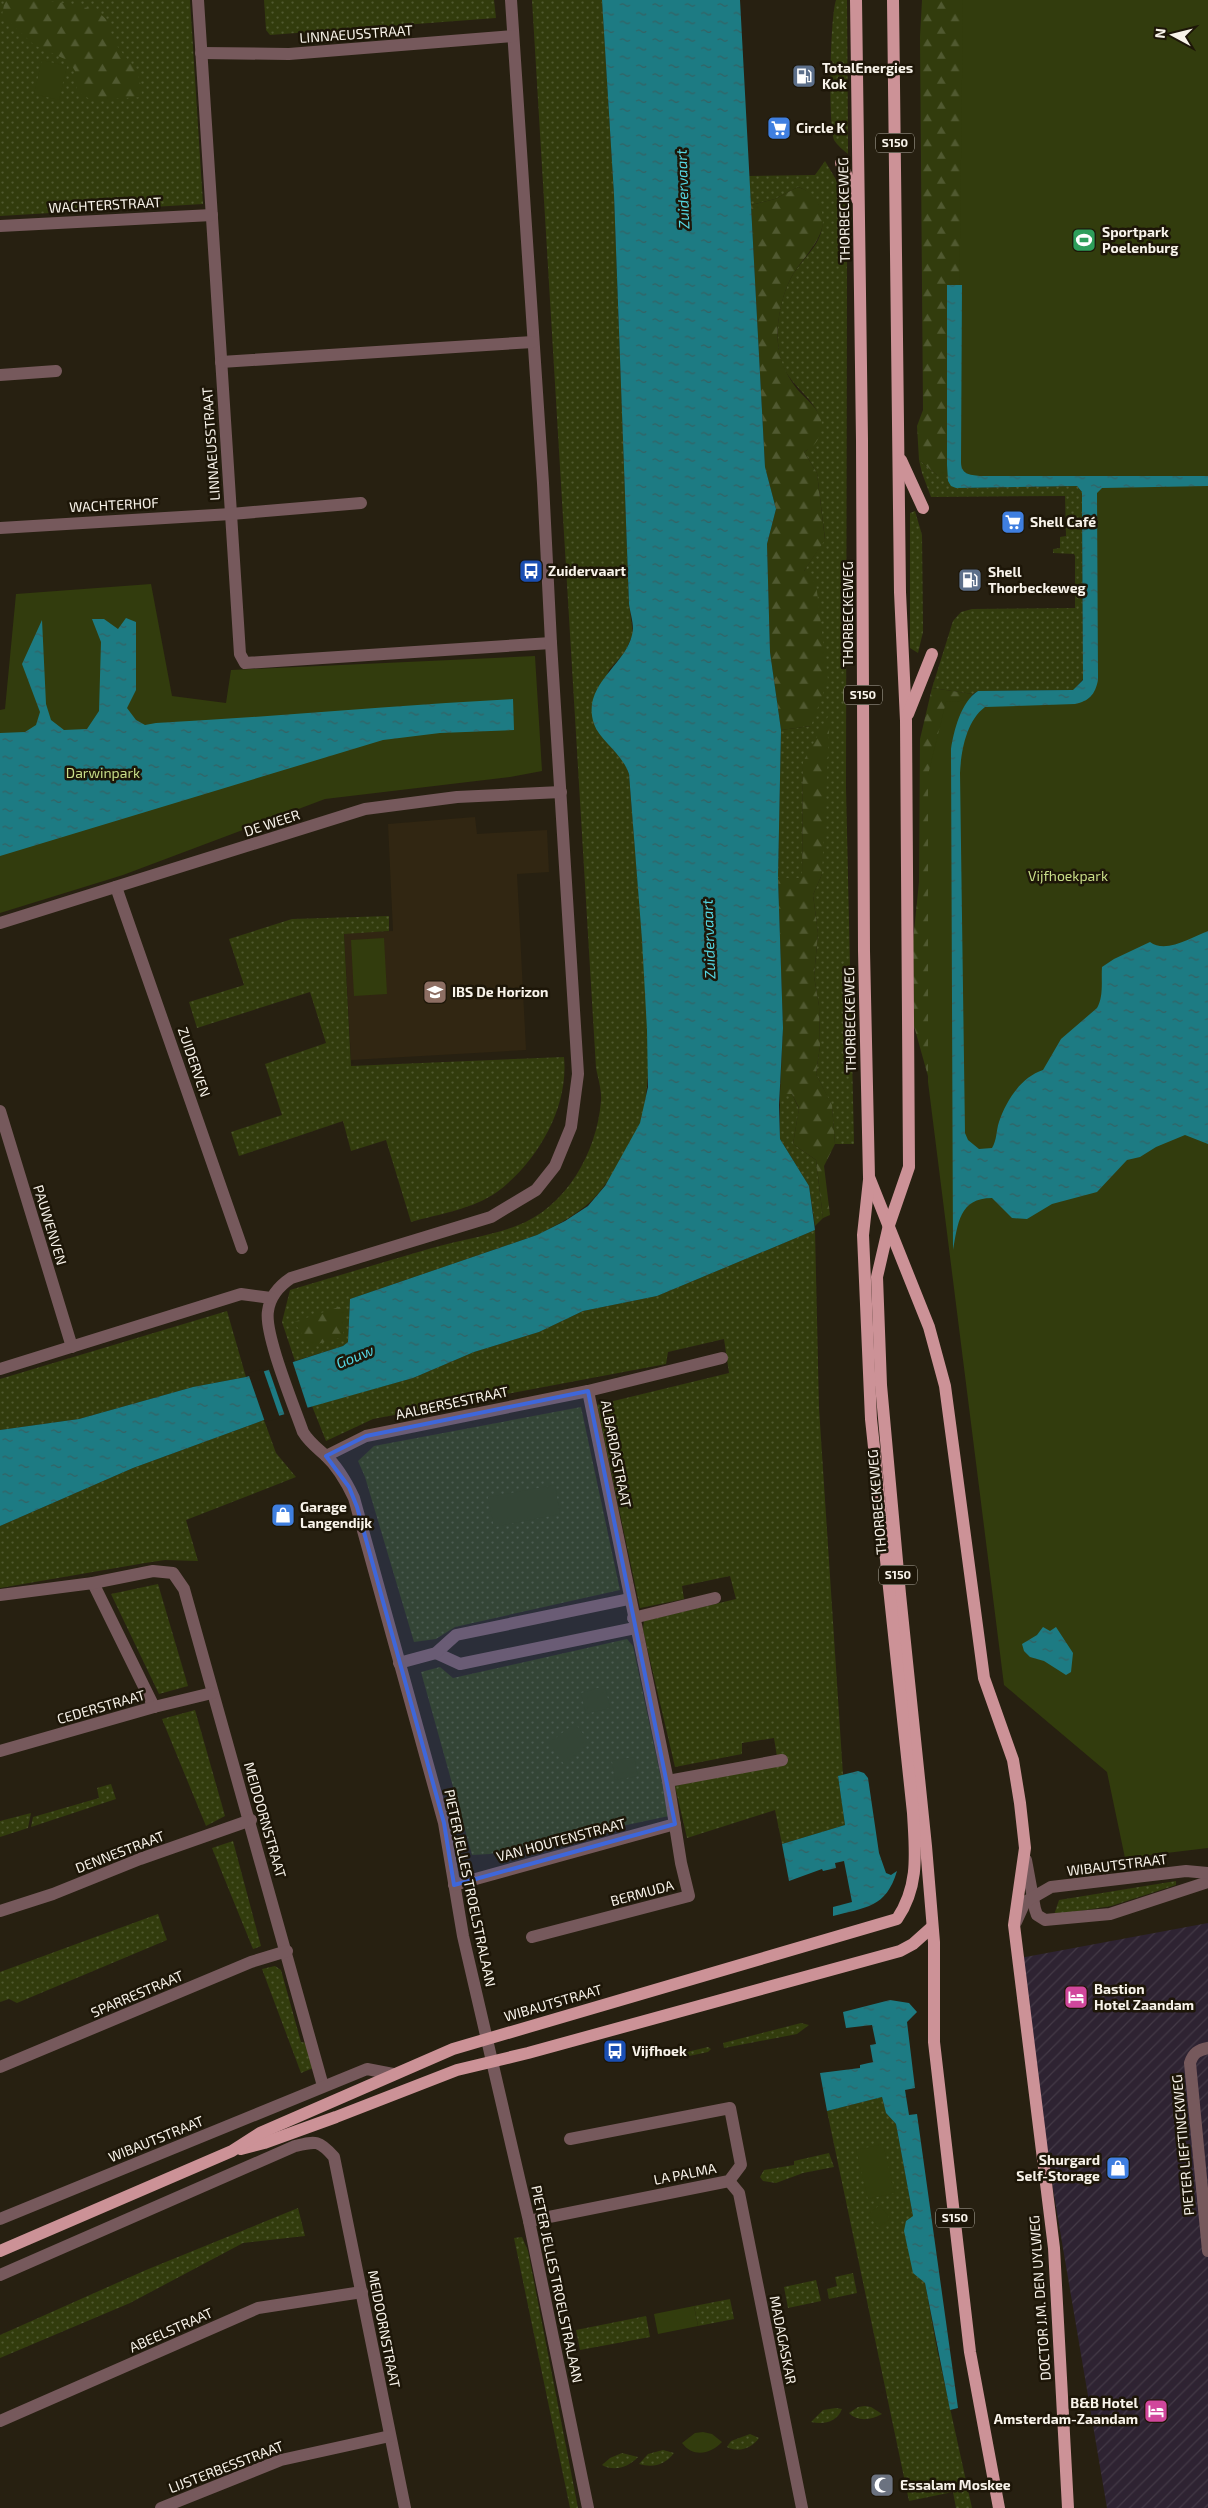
<svg xmlns="http://www.w3.org/2000/svg" width="1208" height="2508" font-family="'Exo 2',sans-serif">
	<defs>
		<pattern id="industrial-furrows" width="10" height="10" patternUnits="userSpaceOnUse" patternTransform="scale(1.25)"><rect width="10" height="10" fill="#2e2332"/><path d="M-1 1l2-2M0 10L10 0M9 11l2-2" fill="none" stroke="#433946"/></pattern>
		<pattern id="grass-dots" width="8" height="8" patternUnits="userSpaceOnUse" patternTransform="scale(1.25)"><rect width="8" height="8" fill="#323c0d"/><path d="M2 2h.1M6 6h.1" fill="none" stroke="#505930" stroke-width="1.8" stroke-linecap="round"/></pattern>
		<pattern id="forest-firs" width="22" height="20" patternUnits="userSpaceOnUse" patternTransform="scale(1.25)"><rect width="22" height="20" fill="#323c0d"/><path d="M5 1l3.5 6h-7zM16 11l3.5 6h-7z" fill="#505930"/></pattern>
		<pattern id="water-ripples" width="26" height="14" patternUnits="userSpaceOnUse" patternTransform="scale(1.25)"><rect width="26" height="14" fill="#1d7b83"/><path d="M2 4q2-2 4 0t4 0M15 11q2-2 4 0t4 0" fill="none" stroke="#346264"/></pattern>
	</defs>
	<rect width="100%" height="100%" fill="#272011"/>
	<polygon fill="url(#industrial-furrows)" points="1208,1923 1208,2508 1107,2508 1014,1959"/>
	<polygon fill="#312612" points="475,817 477,834 547,830 549,872 517,874 526,1050 351,1060 344,933 393,931 388,824"/>
	<g fill="url(#grass-dots)">
		<polygon points="0,0 190,0 203,204 0,216"/>
		<polygon points="264,0 494,0 496,18 270,35 266,30"/>
		<path d="M532,0H602L614,195L629,604L633,634L625,652L609,670L593,708L594,723L625,763L629,774C634,843 641,912 645,982C647,1028 653,1076 641,1121C638,1131 630,1142 625,1151C600,1200 585,1211 537,1235L350,1299L348,1342L343,1346L295,1361L282,1322L290,1290C337,1276 384,1262 432,1248C459,1240 490,1236 516,1226C566,1208 597,1152 601,1101C602,1091 598,1078 596,1068Z"/>
		<path d="M836,0H847L848,154C843,150 837,145 834,140C828,125 830,17 836,0Z"/>
		<path d="M825,161L845,195L847,241L846,788L854,1144H835L832,1106L816,1074L820,1046L819,1006L814,976L818,933L813,895L822,874L803,762L802,879L778,878L781,730L811,726L804,571L825,539L817,473L804,452C812,447 814,443 818,435C831,409 794,391 784,368C778,354 777,339 778,324C780,308 783,294 790,280C797,265 811,254 818,240C829,219 819,194 798,187L775,199L751,205L749,176L815,175Z"/>
		<polygon points="919,460 937,475 948,475 948,481 956,488 1077,486 1082,492 1083,679 1074,690 978,691 973,694 932,688 953,621 961,612 972,609 1075,608 1075,556 1074,554 1053,553 1053,549 1060,548 1060,537 1066,536 1065,496 931,497 922,473"/>
		<polygon points="915,511 922,535 923,632 918,653 910,648 910,513"/>
		<path d="M389,916V931L344,934L351,1066L564,1057C569,1108 537,1162 497,1192C473,1209 439,1214 411,1222L386,1140L351,1151L343,1121L239,1156L231,1132L282,1115L265,1064L326,1043L310,992L197,1028L189,1002L244,985L229,939L292,919Z"/>
		<polygon points="780,1094 792,1094 799,1109 793,1144 816,1160 823,1218 815,1226 809,1186 780,1139"/>
		<polygon points="815,1230 819,1408 843,1775 838,1776 845,1825 782,1844 775,1810 687,1838 675,1786 778,1763 774,1738 742,1743 742,1754 675,1767 643,1630 644,1621 736,1599 730,1576 682,1586 684,1599 640,1608 597,1405 729,1373 724,1339 668,1352 666,1364 373,1419 326,1441 312,1406 413,1378 474,1352 539,1332 583,1311 657,1296"/>
		<polygon points="227,1311 246,1377 193,1387 79,1419 0,1430 0,1379"/>
		<polygon points="581,1407 620,1590 455,1627 436,1639 414,1642 365,1477 358,1461 374,1446"/>
		<polygon points="264,1420 276,1453 296,1477 186,1520 198,1561 165,1560 145,1563 0,1588 0,1526 133,1468"/>
		<polygon points="158,1584 188,1686 159,1694 111,1594"/>
		<polygon points="627,1639 633,1646 669,1816 490,1854 472,1855 421,1672 440,1667 453,1678"/>
		<polygon points="195,1710 225,1816 206,1826 162,1719"/>
		<polygon points="111,1784 116,1799 31,1827 33,1817 99,1798 97,1788"/>
		<polygon points="31,1813 28,1828 0,1837 0,1821"/>
		<polygon points="233,1841 261,1946 253,1949 212,1848"/>
		<polygon points="1176,1881 1176,1885 1111,1906 1054,1915 1059,1900"/>
		<polygon points="158,1914 167,1940 17,2003 9,1999 0,2002 0,1972"/>
		<polygon points="275,1966 281,1970 301,2042 306,2043 313,2068 301,2073 262,1969"/>
		<polygon points="801,2023 809,2025 797,2034 724,2048 723,2043"/>
		<polygon points="708,2047 711,2049 708,2052 675,2059 674,2055"/>
		<polygon points="882,2097 886,2113 896,2124 913,2216 919,2276 925,2283 937,2349 972,2508 956,2508 953,2492 909,2501 827,2111"/>
		<polygon points="829,2153 834,2167 803,2173 776,2183 763,2181 760,2177 764,2170 794,2165 794,2161"/>
		<polygon points="298,2208 305,2236 243,2243 130,2303 0,2358 0,2335 146,2270"/>
		<polygon points="522,2237 528,2251 578,2508 570,2508 514,2238"/>
		<polygon points="853,2273 857,2293 829,2299 827,2289 837,2286 835,2277"/>
		<polygon points="816,2280 821,2301 788,2308 784,2287"/>
		<polygon points="730,2299 734,2319 698,2326 694,2306"/>
		<polygon points="646,2316 650,2337 580,2350 576,2330"/>
		<path d="M865,2406L871,2407L882,2414C872,2420 857,2422 849,2413L858,2407Z"/>
		<path d="M836,2408L842,2409C837,2422 824,2425 811,2422L823,2410Z"/>
		<path d="M750,2434L759,2438C752,2448 739,2453 727,2447L731,2441Z"/>
		<path d="M663,2450L674,2453C665,2465 653,2468 639,2464L648,2454Z"/>
		<path d="M622,2453L638,2457C629,2467 614,2472 602,2465L610,2458Z"/>
	</g>
	<g fill="url(#forest-firs)">
		<path d="M5,0C34,0 89,0 106,19C110,26 111,36 116,44C131,67 140,65 142,97L91,100L77,91L75,71L69,61L34,45L2,15Z"/>
		<polygon points="922,0 981,0 962,285 947,285 948,475 937,475 919,460 917,426 923,410 920,37"/>
		<path d="M798,187C807,190 813,194 818,203C836,233 801,256 790,280C783,294 780,309 778,324C776,345 780,364 792,382C802,399 827,410 821,432C818,442 813,447 804,452L817,473L825,540L804,571L816,584L828,680L811,726L781,730L770,652L767,544L776,509L765,467L751,205L775,199Z"/>
		<polygon points="932,688 973,694 966,706 938,1112 914,1026 913,941 919,882 920,739"/>
		<polygon points="830,713 822,874 813,895 818,933 814,976 819,1006 820,1046 816,1074 832,1105 835,1144 824,1166 830,1215 823,1218 816,1160 793,1144 799,1108 792,1094 780,1094 783,1028 778,878 802,878 803,762"/>
		<polygon points="345,1305 343,1337 310,1346 294,1322"/>
	</g>
	<g fill="#323c0d">
		<polygon points="963,0 1208,0 1208,1848 1125,1858 1107,1772 1004,1685 928,1082 928,775 946,702 1085,692 1090,483 957,480"/>
		<polygon points="42,60 67,66 59,100 34,94"/>
		<polygon points="151,584 172,696 226,703 231,670 535,656 542,771 510,777 325,799 123,875 0,913 0,710 5,709 16,594"/>
		<polygon points="384,938 387,994 354,996 351,940"/>
		<polygon points="555,1485 560,1514 494,1527 488,1497"/>
		<polygon points="605,1686 610,1708 586,1714 581,1693"/>
		<polygon points="575,1723 590,1743 564,1764 549,1743"/>
		<polygon points="634,1757 638,1776 615,1780 612,1761"/>
		<polygon points="883,2144 895,2193 868,2199 856,2150"/>
		<polygon points="880,2205 890,2219 878,2228 868,2214"/>
		<polygon points="694,2306 698,2326 658,2334 654,2314"/>
		<path d="M703,2432L712,2434L722,2442C711,2454 693,2458 682,2443L695,2433Z"/>
	</g>
	<g fill="url(#water-ripples)">
		<path d="M602,0H740L765,467L776,509L767,544L770,652L781,730L778,878L783,1028L779,1105L780,1139L809,1186L815,1230L657,1296L583,1311L539,1332L474,1352L413,1378L264,1420L133,1468L0,1526V1430L79,1419L193,1387L246,1377L343,1346L348,1342L350,1299L537,1235L565,1221L588,1206L605,1186L640,1123L648,1087L647,1030L642,940L629,774C622,753 600,741 594,724C581,685 625,666 632,635C635,626 630,613 629,604L614,195Z"/>
		<path d="M947,285H962L961,462C961,474 969,475 980,476H1208V486L1102,488L1097,493L1098,680C1095,695 1089,701 1075,704L985,707C966,721 961,752 960,773L965,1133L968,1140L979,1149L992,1148C997,1140 996,1131 999,1122C1006,1101 1021,1077 1043,1070L1061,1039L1097,1008C1104,996 1101,980 1102,967L1114,959L1150,942C1166,954 1192,937 1208,931V1144L1185,1135L1156,1147L1140,1157L1127,1160L1097,1192L1052,1204L1027,1219L1012,1218L992,1198C959,1198 958,1224 953,1250L951,749C954,730 961,702 978,691L1073,690L1083,680L1082,504V492L1077,486L956,488L951,486L948,481L947,465Z"/>
		<path d="M126,618L136,622V690L127,708L136,720L145,725L156,723C275,717 394,705 513,699L514,730L440,733L383,740L0,856V733L25,732L36,725L40,712L22,664L42,620L46,704L51,720L64,730L87,729L99,711L101,642L92,619H104L118,629Z"/>
		<polygon points="1043,1627 1050,1631 1056,1627 1073,1653 1071,1672 1066,1675 1044,1661 1030,1657 1024,1651 1022,1644 1037,1635"/>
		<path d="M858,1771L864,1773L868,1778L879,1853L886,1873L891,1875L897,1871C886,1908 866,1907 833,1916V1907L852,1902L844,1861L835,1863L836,1868L823,1871L822,1869L789,1881L782,1844L845,1825L838,1776Z"/>
		<polygon points="890,2000 909,2003 917,2012 907,2022 915,2088 905,2090 909,2115 917,2114 958,2408 950,2410 925,2283 913,2273 904,2231 906,2221 913,2216 896,2124 886,2113 882,2097 827,2111 820,2073 860,2068 860,2065 873,2062 870,2045 876,2044 872,2025 846,2028 843,2012"/>
	</g>
	<g fill="#272011">
		<polygon points="292,1360 308,1409 285,1416 268,1367"/>
		<polygon points="263,1369 280,1418 265,1422 248,1373"/>
	</g>
	<g fill="none" stroke-linecap="round" stroke-linejoin="round">
		<g stroke="#76595c" stroke-width="12">
			<polyline points="198,0 240,654 245,663 551,643"/>
			<path d="M511,0L543,483L551,643L578,1074L571,1127L555,1166L536,1190L491,1217L291,1278C279,1286 270,1296 268,1311C264,1334 294,1406 303,1432C309,1442 316,1447 325,1455C337,1466 347,1483 354,1498L444,1823L463,1936L529,2221L588,2508"/>
			<polyline points="201,53 289,54 513,36"/>
			<polyline points="0,226 212,215"/>
			<polyline points="221,362 533,342"/>
			<polyline points="0,375 56,371"/>
			<polyline points="0,528 231,514 361,503"/>
			<polyline points="116,887 242,1248"/>
			<polyline points="0,923 365,809 457,797 561,792"/>
			<polyline points="0,1111 72,1347"/>
			<polyline points="0,1369 241,1294 271,1298"/>
			<polyline points="326,1456 366,1436 588,1391"/>
			<polyline points="93,1583 154,1707"/>
			<polyline points="0,1595 93,1583 153,1571 173,1573 184,1589 323,2086"/>
			<polyline points="633,1618 715,1598"/>
			<polyline points="436,1653 460,1664 635,1628"/>
			<polyline points="399,1663 436,1653 456,1635 629,1599"/>
			<polyline points="0,1751 154,1707 212,1693"/>
			<polyline points="668,1781 782,1760"/>
			<polyline points="1026,1860 1035,1909 1037,1915 1045,1920 1110,1914 1208,1882"/>
			<polyline points="454,1885 675,1824"/>
			<polyline points="0,1911 53,1894 140,1859 251,1820"/>
			<polyline points="1016,1922 1025,1902 1051,1887 1186,1871 1208,1873"/>
			<polyline points="532,1937 689,1896 681,1863 668,1781 588,1391 722,1358"/>
			<path d="M1208,2048C1198,2050 1193,2053 1190,2063L1208,2251"/>
			<polyline points="0,2067 251,1962 287,1951"/>
			<polyline points="729,2181 739,2193 802,2508"/>
			<polyline points="0,2219 367,2069 393,2074"/>
			<polyline points="529,2221 729,2181 741,2165 730,2108 570,2139"/>
			<path d="M0,2275L295,2146C316,2141 319,2140 334,2157L405,2508"/>
			<polyline points="0,2421 258,2308 362,2292"/>
			<polyline points="161,2508 281,2460 390,2436"/>
		</g>
		<g stroke="#cc9297" stroke-width="12">
			<polyline points="856,0 862,440 864,951 869,1177 929,1327 945,1386 984,1678 1013,1760 1020,1803 1025,1848 1014,1925 1054,2248 1068,2508"/>
			<polyline points="893,0 900,592 906,721 909,1167 889,1225 877,1277 881,1385 900,1594 926,1846 934,1942 934,2042 970,2352 999,2508"/>
			<polyline points="841,163 857,199"/>
			<polyline points="901,460 923,508"/>
			<polyline points="908,714 932,654"/>
			<polyline points="241,2149 264,2143 336,2117 457,2070 528,2053 900,1951 913,1944 932,1927"/>
			<path d="M0,2251L232,2151L260,2133L453,2049L897,1919C920,1885 915,1851 913,1813L871,1419L863,1235L869,1180"/>
		</g>
	</g>
	<path fill="#3e67db" fill-opacity="0.2" stroke="#3e67db" stroke-width="4" stroke-linejoin="round" d="M588,1391L675,1824L454,1885L444,1823L357,1507L349,1487L326,1456L366,1436Z"/>
	<defs>
		<g id="fuel-square" transform="scale(1.25)"><rect x="-9" y="-9" width="18" height="18" rx="4" fill="#5c6f8a" stroke="#1d1608"/><path d="M-5.5-6h7V0h2V4h1.3V-2.5L3-4.5l.8-.8L6-3V5H2.5V1h-1V6h-7ZM-4.2-4.7v3.2H.2V-4.7Z" fill="#fff"/></g>
		<g id="supermarket-square" transform="scale(1.25)"><rect x="-9" y="-9" width="18" height="18" rx="4" fill="#3f7fe0" stroke="#1d1608"/><path d="M-6-5.5h2.5l.6 2H6L4.5 2H-2.5L-4.4-4H-6ZM-1.5 3.2a1.3 1.3 0 1 0 .1 0ZM3 3.2a1.3 1.3 0 1 0 .1 0Z" fill="#fff"/></g>
		<g id="stadium-square" transform="scale(1.25)"><rect x="-9" y="-9" width="18" height="18" rx="4" fill="#2e9e5b" stroke="#1d1608"/><path d="M0-5a6.5 5 0 1 0 0 10a6.5 5 0 1 0 0-10ZM-3.5-1.8h7v3.6h-7Z" fill="#fff"/></g>
		<g id="bus-square" transform="scale(1.25)"><rect x="-9" y="-9" width="18" height="18" rx="4" fill="#1a4fb4" stroke="#1d1608"/><path d="M-5-6H5V4H4V6H2V4H-2V6H-4V4H-5ZM-3.5-4V0h7V-4ZM-3.5 1.2v1.5H-2V1.2ZM2 1.2v1.5H3.5V1.2Z" fill="#fff"/></g>
		<g id="school-square" transform="scale(1.25)"><rect x="-9" y="-9" width="18" height="18" rx="4" fill="#8d6e63" stroke="#1d1608"/><path d="M0-5L7-2L0 1L-7-2ZM-4 1L0 2.5L4 1V4Q0 6-4 4Z" fill="#fff"/></g>
		<g id="shop-square" transform="scale(1.25)"><rect x="-9" y="-9" width="18" height="18" rx="4" fill="#3f7fe0" stroke="#1d1608"/><path d="M-5-2.5h2.3a2.7 3.5 0 0 1 5.4 0H5L5.5 6h-11ZM-1.5-2.5h3a1.5 2.3 0 0 0-3 0Z" fill="#fff"/></g>
		<g id="hotel-square" transform="scale(1.25)"><rect x="-9" y="-9" width="18" height="18" rx="4" fill="#d1479c" stroke="#1d1608"/><path d="M-6-4.5h1.5V1H6V5H4.5V3h-9V5H-6ZM-4 0a1.8 1.8 0 1 1 3.6 0ZM.5 0V-2.5h3Q6-2.5 6 0Z" fill="#fff"/></g>
		<g id="mosque-square" transform="scale(1.25)"><rect x="-9" y="-9" width="18" height="18" rx="4" fill="#6b7280" stroke="#1d1608"/><path d="M3.5-4.9A6 6 0 1 0 3.5 4.9A5 5 0 1 1 3.5-4.9Z" fill="#fff"/></g>
	</defs>
	<g fill-rule="evenodd">
		<use href="#fuel-square" x="804" y="76"/>
		<use href="#supermarket-square" x="779" y="128"/>
		<use href="#stadium-square" x="1084" y="240"/>
		<use href="#supermarket-square" x="1013" y="522"/>
		<use href="#bus-square" x="531" y="571"/>
		<use href="#fuel-square" x="970" y="580"/>
		<use href="#school-square" x="435" y="992"/>
		<use href="#shop-square" x="283" y="1515"/>
		<use href="#hotel-square" x="1076" y="1997"/>
		<use href="#bus-square" x="615" y="2051"/>
		<use href="#shop-square" x="1118" y="2168"/>
		<use href="#hotel-square" x="1156" y="2411"/>
		<use href="#mosque-square" x="882" y="2485"/>
	</g>
	<g text-anchor="middle" stroke-width="5" stroke-linejoin="round" paint-order="stroke">
		<g fill="#1d1608" stroke="#b6b1a6" stroke-width="1">
			<rect x="876" y="133.5" width="38" height="19" rx="4"/>
			<rect x="844" y="685.5" width="38" height="19" rx="4"/>
			<rect x="879" y="1565.5" width="38" height="19" rx="4"/>
			<rect x="936" y="2208.5" width="38" height="19" rx="4"/>
		</g>
		<g font-size="12" font-weight="bold" fill="#f8f3ea">
			<text x="895" y="147">S150</text>
			<text x="863" y="699">S150</text>
			<text x="898" y="1579">S150</text>
			<text x="955" y="2222">S150</text>
		</g>
		<g font-size="14" fill="#f8f3ea" stroke="#1d1608">
			<text transform="translate(356 34) rotate(-4)" y="5">LINNAEUSSTRAAT</text>
			<text transform="translate(105 205) rotate(-3)" y="5">WACHTERSTRAAT</text>
			<text transform="translate(844 210) rotate(-91)" y="5">THORBECKEWEG</text>
			<text transform="translate(211 444) rotate(-94)" y="5">LINNAEUSSTRAAT</text>
			<text transform="translate(114 505) rotate(-3)" y="5">WACHTERHOF</text>
			<text transform="translate(848 614) rotate(-90)" y="5">THORBECKEWEG</text>
			<text transform="translate(272 823) rotate(-18)" y="5">DE WEER</text>
			<text transform="translate(850 1020) rotate(-91)" y="5">THORBECKEWEG</text>
			<text transform="translate(194 1062) rotate(71)" y="5">ZUIDERVEN</text>
			<text transform="translate(50 1225) rotate(73)" y="5">PAUWENVEN</text>
			<text transform="translate(452 1403) rotate(-12)" y="5">AALBERSESTRAAT</text>
			<text transform="translate(616 1454) rotate(79)" y="5">ALBARDASTRAAT</text>
			<text transform="translate(877 1502) rotate(-95)" y="5">THORBECKEWEG</text>
			<text transform="translate(101 1707) rotate(-16)" y="5">CEDERSTRAAT</text>
			<text transform="translate(265 1820) rotate(74)" y="5">MEIDOORNSTRAAT</text>
			<text transform="translate(561 1840) rotate(-15)" y="5">VAN HOUTENSTRAAT</text>
			<text transform="translate(120 1852) rotate(-21)" y="5">DENNESTRAAT</text>
			<text transform="translate(1117 1865) rotate(-7)" y="5">WIBAUTSTRAAT</text>
			<text transform="translate(470 1888) rotate(78)" y="5">PIETER JELLES TROELSTRALAAN</text>
			<text transform="translate(642 1893) rotate(-15)" y="5">BERMUDA</text>
			<text transform="translate(137 1994) rotate(-23)" y="5">SPARRESTRAAT</text>
			<text transform="translate(553 2003) rotate(-16)" y="5">WIBAUTSTRAAT</text>
			<text transform="translate(156 2139) rotate(-22)" y="5">WIBAUTSTRAAT</text>
			<text transform="translate(1183 2145) rotate(-95)" y="5">PIETER LIEFTINCKWEG</text>
			<text transform="translate(685 2174) rotate(-11)" y="5">LA PALMA</text>
			<text transform="translate(557 2284) rotate(78)" y="5">PIETER JELLES TROELSTRALAAN</text>
			<text transform="translate(1040 2298) rotate(-94)" y="5">DOCTOR J.M. DEN UYLWEG</text>
			<text transform="translate(384 2329) rotate(79)" y="5">MEIDOORNSTRAAT</text>
			<text transform="translate(171 2330) rotate(-24)" y="5">ABEELSTRAAT</text>
			<text transform="translate(783 2340) rotate(79)" y="5">MADAGASKAR</text>
			<text transform="translate(226 2467) rotate(-21)" y="5">LIJSTERBESSTRAAT</text>
		</g>
		<g font-size="14" font-weight="bold" fill="#f8f3ea" stroke="#1d1608" text-anchor="start">
			<text x="822" y="73">TotalEnergies<tspan x="822" dy="16">Kok</tspan></text>
			<text x="796" y="133">Circle K</text>
			<text x="1102" y="237">Sportpark<tspan x="1102" dy="16">Poelenburg</tspan></text>
			<text x="1030" y="527">Shell Café</text>
			<text x="548" y="576">Zuidervaart</text>
			<text x="988" y="577">Shell<tspan x="988" dy="16">Thorbeckeweg</tspan></text>
			<text x="452" y="997">IBS De Horizon</text>
			<text x="300" y="1512">Garage<tspan x="300" dy="16">Langendijk</tspan></text>
			<text x="1094" y="1994">Bastion<tspan x="1094" dy="16">Hotel Zaandam</tspan></text>
			<text x="632" y="2056">Vijfhoek</text>
			<text x="1100" y="2165" text-anchor="end">Shurgard<tspan x="1100" dy="16">Self-Storage</tspan></text>
			<text x="1138" y="2408" text-anchor="end">B&amp;B Hotel<tspan x="1138" dy="16">Amsterdam-Zaandam</tspan></text>
			<text x="900" y="2490">Essalam Moskee</text>
		</g>
		<g font-size="14" fill="#c9de88" stroke="#1d1608">
			<text x="103" y="778">Darwinpark</text>
			<text x="1068" y="881">Vijfhoekpark</text>
		</g>
		<g font-size="15" font-style="italic" fill="#56d7e3" stroke="#1d1608">
			<text transform="translate(683 189) rotate(-92)" y="5">Zuidervaart</text>
			<text transform="translate(709 939) rotate(-92)" y="5">Zuidervaart</text>
			<text transform="translate(355 1357) rotate(-22)" y="5">Gouw</text>
		</g>
	</g>
	<g transform="translate(1173 35) rotate(277)" stroke="#1d1608" stroke-width="4" paint-order="stroke">
	<path d="M0-4L9 19L0 12L-9 19Z" fill="#f8f3ea"/>
	<text y="-8" font-size="14" font-weight="bold" text-anchor="middle" fill="#f8f3ea">N</text>
	</g>
</svg>
